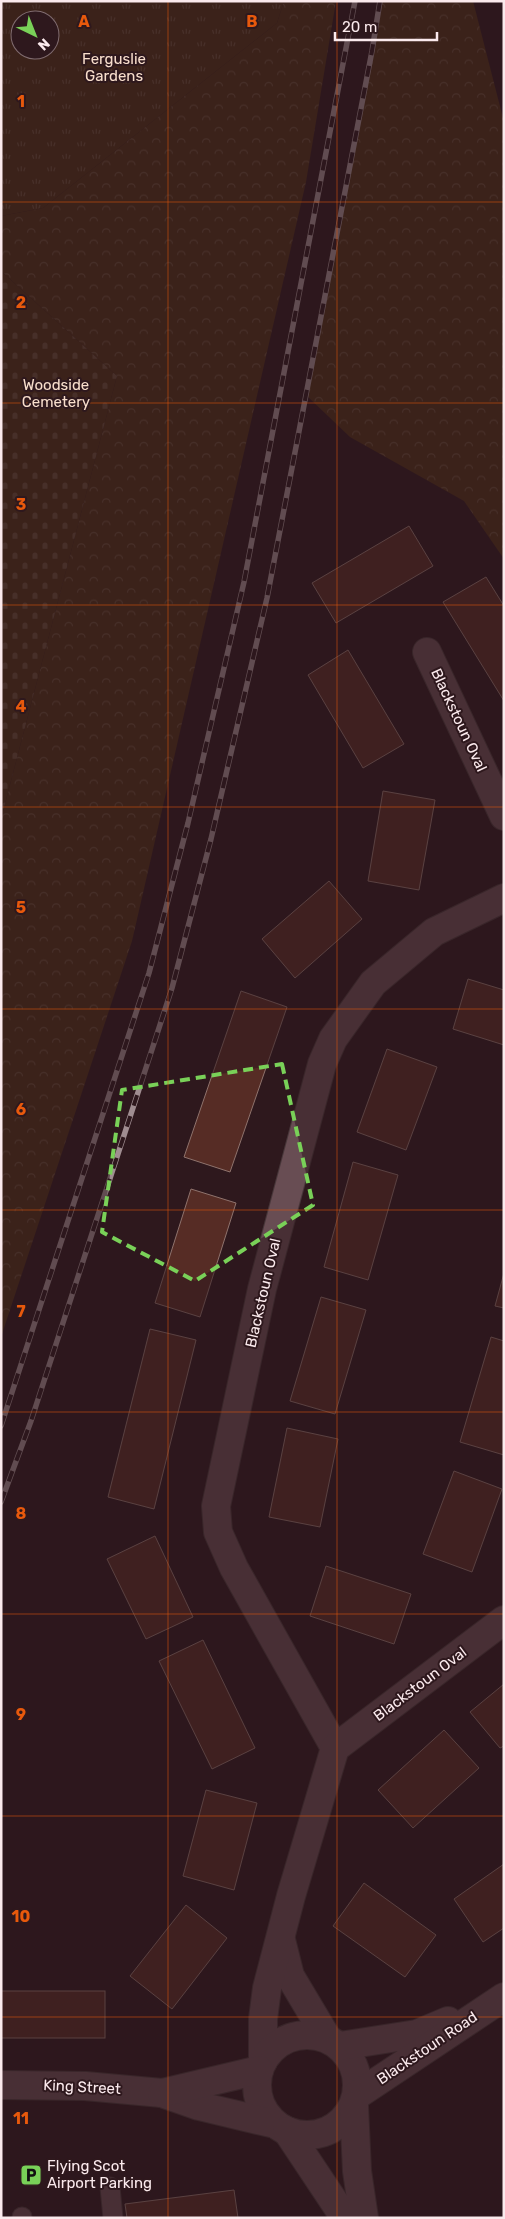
<svg xmlns="http://www.w3.org/2000/svg" width="505" height="2219" font-family="Rubik,sans-serif">
	<defs>
		<pattern id="grass-tufts" width="24" height="20" patternUnits="userSpaceOnUse" patternTransform="scale(1.25)"><rect width="24" height="20" fill="#4c2f17"/><path d="M3 7l-1-3M5 7V3M7 7l1-3M15 17l-1-3M17 17v-4M19 17l1-3" fill="none" stroke="#674d39"/></pattern>
		<pattern id="forest-crowns" width="20" height="18" patternUnits="userSpaceOnUse" patternTransform="scale(1.25)"><rect width="20" height="18" fill="#4c2f17"/><path d="M2 6a3 3 0 1 1 6 0M12 15a3 3 0 1 1 6 0" fill="none" stroke="#674d39"/></pattern>
		<pattern id="cemetery-stones" width="16" height="16" patternUnits="userSpaceOnUse" patternTransform="scale(1.25)"><rect width="16" height="16" fill="#4c2f17"/><path d="M2 7V4a2 2 0 0 1 4 0v3zM10 15v-3a2 2 0 0 1 4 0v3z" fill="#674d39"/></pattern>
	</defs>
	<rect width="100%" height="100%" fill="#2e181d"/>
	<path fill="url(#grass-tufts)" fill-rule="evenodd" d="M1,1H284L277,23L43,208L1,216ZM20,20H50V50H20Z"/>
	<g fill="url(#forest-crowns)">
		<polygon points="284,1 336,1 306,182 132,941 1,1337 1,819 117,376 1,271 1,216 43,208 277,23"/>
		<polygon points="379,1 473,1 504,122 504,559 464,501 350,437 306,395"/>
	</g>
	<polygon fill="url(#cemetery-stones)" points="1,271 117,376 1,819"/>
	<g fill="#562c25" stroke="#8f736d">
		<polygon points="409,526 433,566 336,623 312,583"/>
		<polygon points="486,577 504,606 504,701 443,602"/>
		<polygon points="348,650 404,744 363,768 308,675"/>
		<polygon points="383,791 435,800 419,890 368,881"/>
		<polygon points="329,881 362,919 295,978 262,939"/>
		<polygon points="468,979 504,990 504,1045 453,1029"/>
		<polygon points="241,991 287,1007 230,1172 184,1157"/>
		<polygon points="387,1049 437,1067 406,1150 357,1132"/>
		<polygon points="353,1162 398,1175 368,1280 324,1267"/>
		<polygon points="191,1189 236,1203 200,1317 155,1303"/>
		<polygon points="504,1273 504,1308 495,1306"/>
		<polygon points="321,1297 366,1310 335,1414 290,1401"/>
		<polygon points="150,1329 196,1340 154,1509 108,1497"/>
		<polygon points="491,1337 504,1341 504,1455 460,1442"/>
		<polygon points="287,1428 338,1439 320,1527 269,1517"/>
		<polygon points="454,1471 502,1489 472,1572 423,1554"/>
		<polygon points="155,1536 193,1617 146,1639 107,1559"/>
		<polygon points="326,1566 411,1594 394,1644 310,1616"/>
		<polygon points="203,1640 255,1748 212,1769 159,1661"/>
		<polygon points="504,1684 504,1746 500,1748 470,1712"/>
		<polygon points="444,1730 479,1768 413,1828 378,1790"/>
		<polygon points="206,1790 257,1803 234,1890 183,1876"/>
		<polygon points="504,1864 504,1928 483,1942 454,1899"/>
		<polygon points="364,1883 436,1935 405,1977 333,1926"/>
		<polygon points="186,1905 227,1938 172,2009 130,1976"/>
		<rect x="1" y="1991" width="104" height="47"/>
		<polygon points="234,2190 238,2218 127,2218 125,2204"/>
	</g>
	<g fill="none" stroke-linecap="round" stroke-linejoin="round">
		<g stroke="#48373a" stroke-width="21">
			<g id="service">
				<polyline points="110,2187 113,2218"/>
				<polyline points="22,2218 22,2217"/>
			</g>
		</g>
		<g stroke="#48373a" stroke-width="30">
			<g id="minor">
				<polyline points="427,652 504,816"/>
				<polyline points="335,1748 234,1568 218,1532 216,1506 262,1289 322,1064 333,1039 373,983 434,932 504,898"/>
				<polyline points="281,1940 290,1976 327,2038"/>
				<polyline points="263,2061 263,2019 267,1988 291,1896 335,1748 504,1620"/>
			</g>
		</g>
		<g stroke="#48373a" stroke-width="30">
			<g id="tertiary">
				<circle cx="307" cy="2085" r="50"/>
				<polyline points="340,2046 417,2034 448,2021"/>
				<polyline points="1,2085 85,2086 162,2093 199,2106 275,2124"/>
				<polyline points="162,2093 259,2070"/>
				<polyline points="357,2095 504,1997"/>
				<polyline points="354,2106 357,2171 364,2218"/>
				<polyline points="287,2131 345,2218"/>
			</g>
		</g>
		<use href="#service" stroke="#684d53" stroke-width="19"/>
		<use href="#minor" stroke="#684d53" stroke-width="28"/>
		<use href="#tertiary" stroke="#684d53" stroke-width="28"/>
		<g stroke="#a08d91" stroke-width="5.5">
			<g id="rail">
				<polyline points="1,1426 149,973 188,823 244,582 355,1"/>
				<polyline points="1,1502 31,1421 172,988 211,839 267,598 372,51 380,1"/>
			</g>
		</g>
		<use href="#rail" stroke="#2e181d" stroke-width="4" stroke-dasharray="11" stroke-linecap="butt"/>
	</g>
	<path d="M0 0H505V2219H0ZM282,1064L313,1205L195,1281L102,1232L122,1090Z" fill="#2e181d" fill-opacity=".55" fill-rule="evenodd"/>
	<path fill="none" stroke="#79d158" stroke-width="4" stroke-dasharray="10 6" stroke-linejoin="round" d="M282,1064L313,1205L195,1281L102,1232L122,1090Z"/>
	<path fill="none" stroke="#e8590c" stroke-width="1" stroke-opacity="0.55" d="M168,1V2218M337,1V2218M1,202H504M1,403H504M1,605H504M1,807H504M1,1009H504M1,1210H504M1,1412H504M1,1614H504M1,1816H504M1,2017H504"/>
	<defs>
		<g id="parking-square" transform="scale(1.125)"><rect x="-9" y="-9" width="18" height="18" rx="4" fill="#79d158" stroke="#2e181d"/><path d="M-3.5-5.5H1a3.5 3.5 0 0 1 0 7H-1V5.5H-3.5ZM-1-3.4V-.6H.8a1.4 1.4 0 0 0 0-2.8Z" fill="#111"/></g>
	</defs>
	<g fill-rule="evenodd">
		<use href="#parking-square" x="31" y="2175"/>
	</g>
	<g text-anchor="middle" stroke-width="4" stroke-linejoin="round" paint-order="stroke">
		<g font-size="15" fill="#f8decc" stroke="#2e181d">
			<text x="114" y="64">Ferguslie<tspan x="114" dy="17">Gardens</tspan></text>
			<text x="56" y="390">Woodside<tspan x="56" dy="17">Cemetery</tspan></text>
		</g>
		<g font-size="15" fill="#fbeaed" stroke="#2e181d">
			<text transform="translate(459 720) rotate(65)" y="5">Blackstoun Oval</text>
			<text transform="translate(263 1293) rotate(-77)" y="5">Blackstoun Oval</text>
			<text transform="translate(420 1684) rotate(-37)" y="5">Blackstoun Oval</text>
			<text transform="translate(427 2048) rotate(-34)" y="5">Blackstoun Road</text>
			<text transform="translate(82 2087) rotate(3)" y="5">King Street</text>
		</g>
		<g font-size="15" fill="#fbeaed" stroke="#2e181d" text-anchor="start">
			<text x="47" y="2171">Flying Scot<tspan x="47" dy="17">Airport Parking</tspan></text>
		</g>
	</g>
	<g font-size="16" text-anchor="middle" font-weight="bold" fill="#e8590c" stroke="#2e181d" stroke-width="4" stroke-linejoin="round" paint-order="stroke">
		<text x="84" y="27">A</text>
		<text x="252" y="27">B</text>
		<text x="21" y="107">1</text>
		<text x="21" y="308">2</text>
		<text x="21" y="510">3</text>
		<text x="21" y="712">4</text>
		<text x="21" y="913">5</text>
		<text x="21" y="1115">6</text>
		<text x="21" y="1317">7</text>
		<text x="21" y="1519">8</text>
		<text x="21" y="1720">9</text>
		<text x="21" y="1922">10</text>
		<text x="21" y="2124">11</text>
	</g>
	<rect width="505" height="2219" fill="none" stroke="#fbeaed" stroke-width="5"/>
	<g transform="translate(35 35) rotate(137)"><circle r="24" fill="#2e181d" stroke="#806c70"/>
	<path d="M0-4L9 19L0 12L-9 19Z" fill="#79d158"/>
	<text y="-8" font-size="14" font-weight="bold" text-anchor="middle" fill="#fbeaed">N</text>
	</g>
	<path d="M335 32v8h102v-8" fill="none" stroke="#fbeaed" stroke-width="2.5"/>
	<text x="342" y="32" font-size="15" fill="#fbeaed" stroke="#2e181d" stroke-width="4" paint-order="stroke">20 m</text>
</svg>
